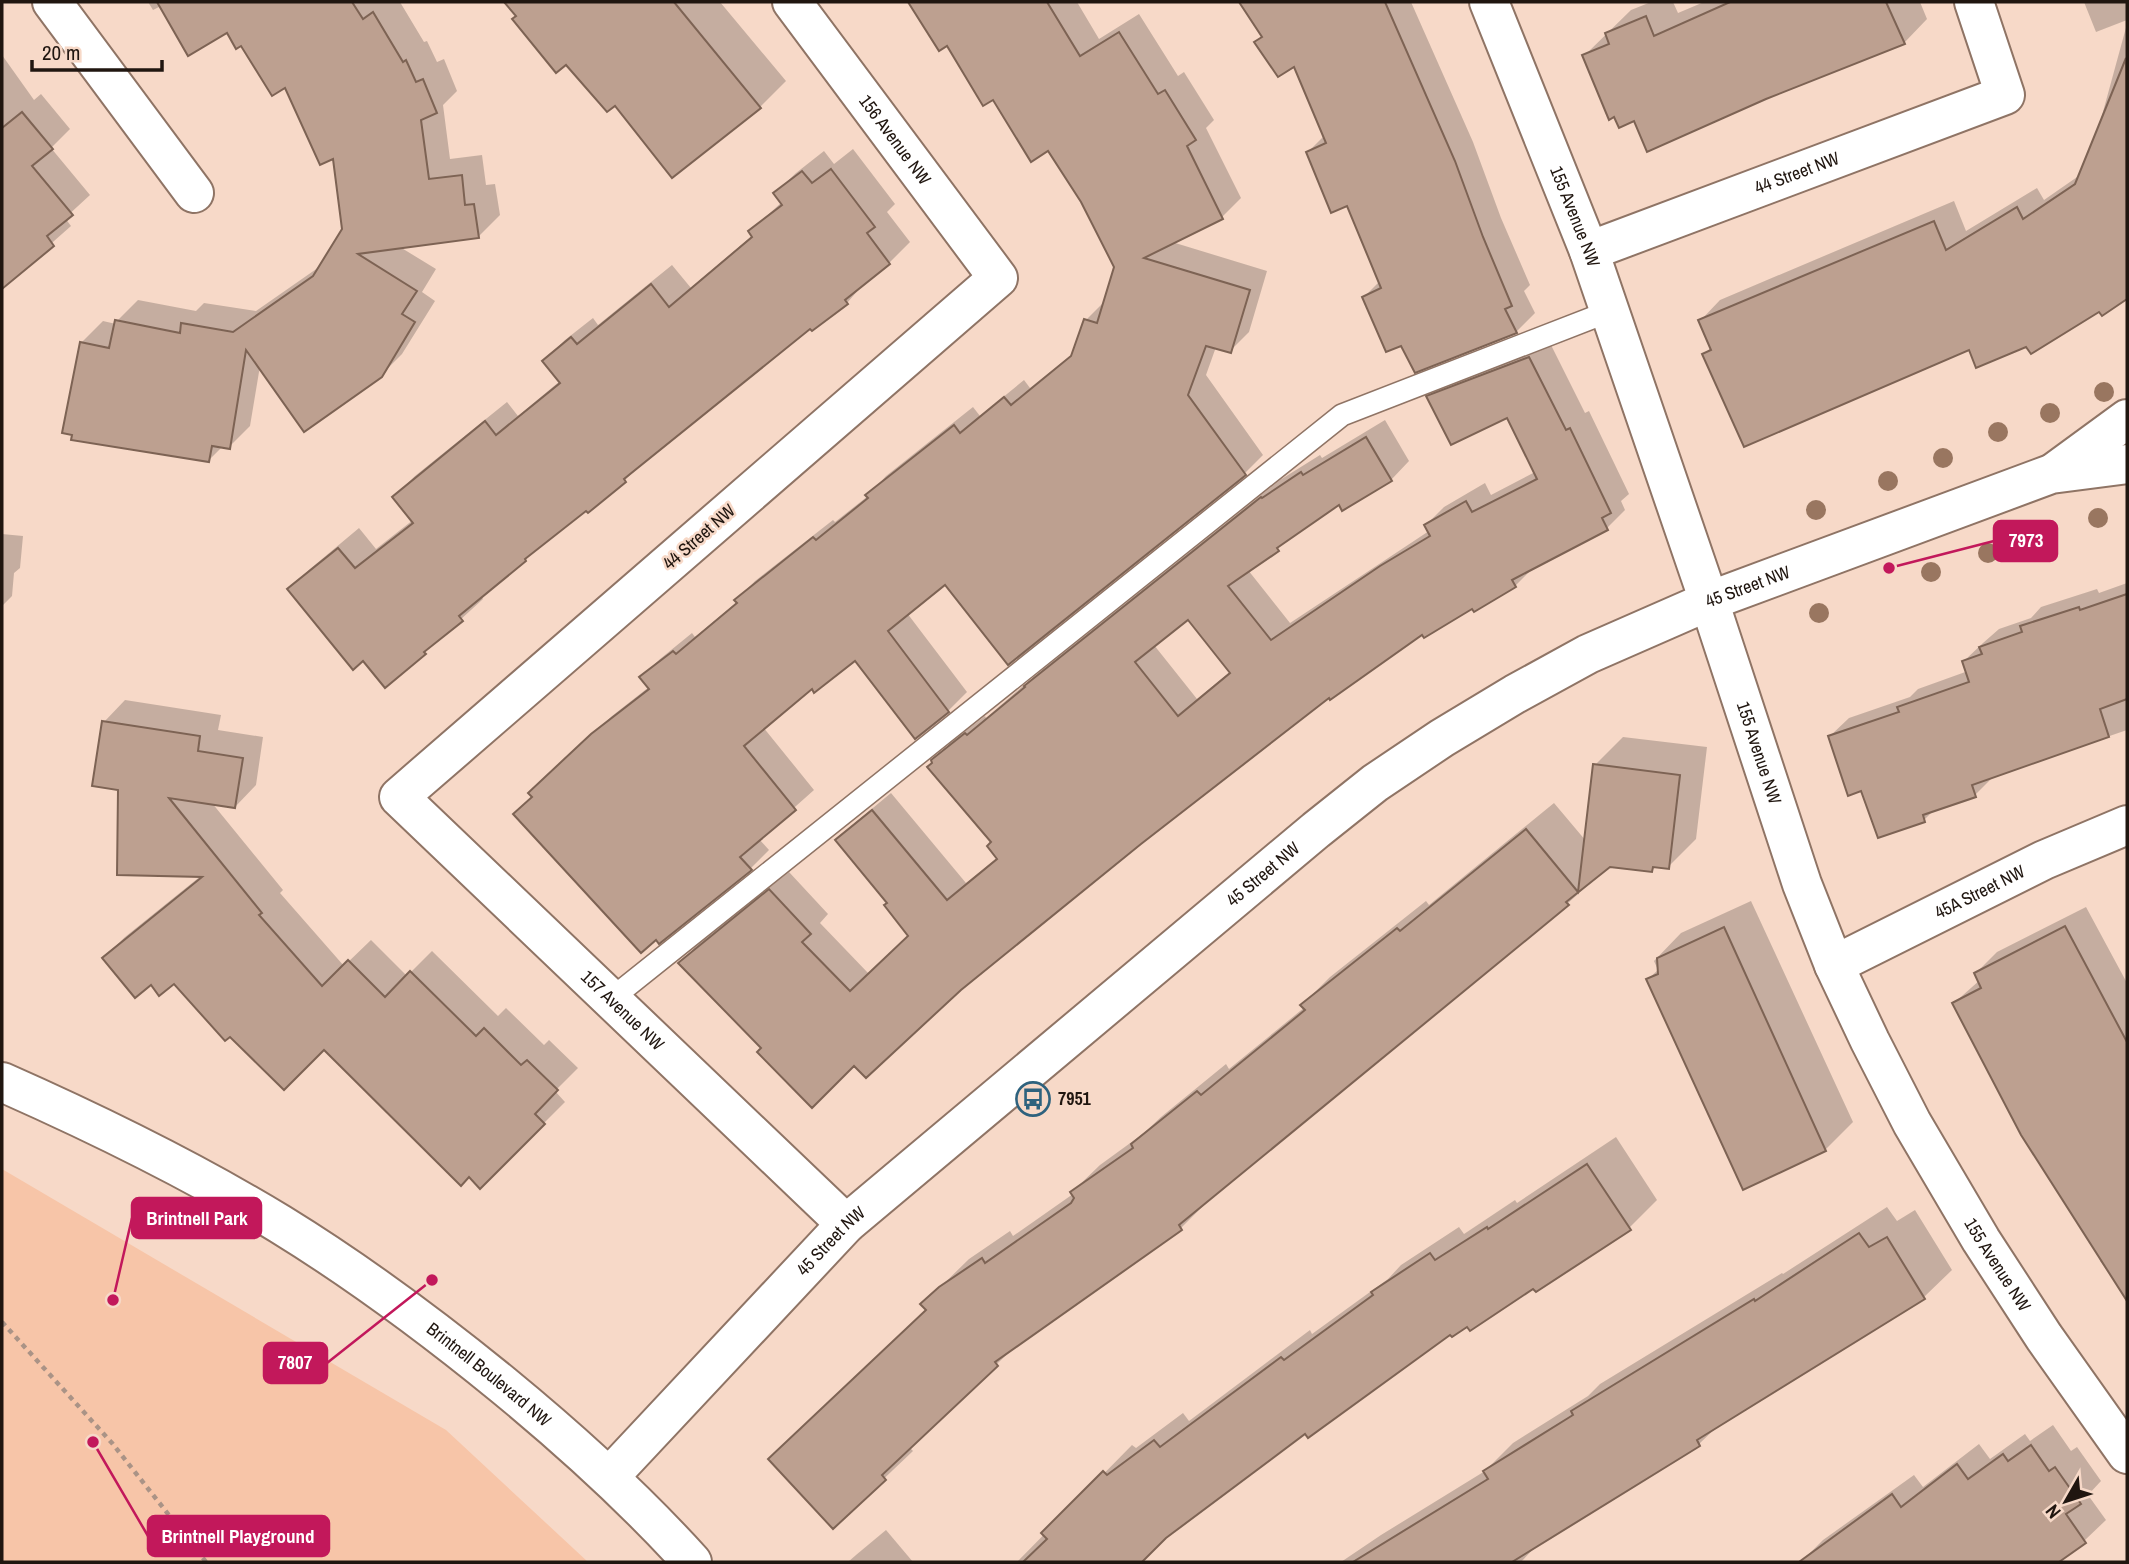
<svg xmlns="http://www.w3.org/2000/svg" width="2129" height="1564" font-family="'Archivo Narrow',sans-serif">
	<rect width="100%" height="100%" fill="#f7d9c8"/>
	<polygon fill="#f7c5a8" points="2,1169 446,1430 588,1562 2,1562"/>
	<g fill="#0003" fill-rule="evenodd">
		<polygon points="148,2 400,2 424,42 427,41 437,62 444,59 457,91 443,105 450,159 482,155 486,185 495,184 500,215 479,236 400,247 436,269 422,292 435,301 402,354 380,376 260,366 250,426 229,447 223,446 209,460 82,342 103,321 116,324 117,321 138,300 196,311 204,303 256,311 322,265 344,229 334,156 286,85 228,31 161,6 153,10"/>
		<polygon points="506,2 720,2 786,81 760,107 672,176 615,103 566,63"/>
		<polygon points="910,2 1077,2 1099,39 1139,14 1178,76 1184,72 1214,120 1206,128 1241,198 1222,217 1172,242 1267,271 1249,332 1230,351 1216,347 1206,375 1263,455 1244,474 946,583 907,613 967,692 948,711 915,737 855,658 812,686 763,727 814,790 759,839 769,850 750,869 534,796 549,775 612,716 649,687 642,677 660,659 692,633 695,637 738,601 737,600 755,581 833,520 835,522 868,496 886,476 973,407 980,416 1024,380 1030,388 1075,352 1086,320 1105,301 1116,267 1082,201 1049,149 994,97 947,44 940,49"/>
		<polygon points="1241,2 1411,2 1473,142 1501,218 1530,285 1524,291 1535,313 1516,332 1402,343 1364,297 1380,281 1348,204 1308,152 1325,135 1295,65 1257,42 1263,35"/>
		<polygon points="1651,2 1673,2 1678,13 1704,2 1920,2 1927,19 1904,43 1635,119 1584,56 1631,10"/>
		<polygon points="2084,2 2127,2 2127,20 2096,32"/>
		<polygon points="2127,24 2127,297 2102,314 2100,310 2027,344 1704,354 1712,347 1700,321 1720,300 1954,201 1966,231 2037,188 2044,200 2080,175 2098,130"/>
		<polygon points="2,55 34,100 41,94 70,129 51,148 90,195 65,218 71,226 2,287"/>
		<polygon points="853,149 895,204 887,212 910,242 889,263 866,281 847,303 810,326 645,460 625,480 538,546 481,596 483,599 424,653 364,659 289,590 310,569 359,528 376,549 413,520 394,497 415,476 507,402 518,416 560,381 544,361 565,340 593,318 598,325 672,265 691,288 753,235 750,231 782,202 775,193 796,173 824,151 834,164"/>
		<path d="M1548,339L1585,413L1589,411L1629,494L1621,501L1625,510L1607,528L1534,567L1515,586L1423,632L1329,695L854,1063L764,1048L680,963L698,944L789,872L828,914L820,923L869,974L910,935L889,903L837,840L856,822L891,793L966,883L998,857L993,842L933,761L951,742L985,716L986,718L1045,667L1280,480L1320,455L1322,458L1385,420L1409,461L1391,480L1339,502L1248,570L1290,623L1429,531L1426,525L1444,507L1485,483L1491,495L1535,472L1508,416L1428,397L1447,378ZM1189,617L1231,671L1197,699L1154,645Z"/>
		<polygon points="2,534 23,536 20,568 14,573 12,596 2,606"/>
		<polygon points="2127,583 2127,730 1994,776 1975,795 1935,809 1924,820 1863,789 1830,736 1849,718 1910,697 1918,689 1968,671 1964,661 1983,643 1999,629 2031,618 2041,607 2097,589 2099,593"/>
		<polygon points="125,700 221,715 218,730 263,737 256,785 235,807 212,803 283,890 280,893 344,966 371,940 407,976 432,951 498,1016 506,1008 544,1045 549,1040 578,1068 555,1091 565,1102 480,1187 324,1047 175,981 151,983 104,958 125,937 202,875 120,788 104,722"/>
		<polygon points="1623,737 1707,747 1696,839 1668,867 1656,865 1652,870 1610,865 1567,904 1208,1201 1181,1228 1020,1342 909,1447 913,1451 833,1527 928,1309 923,1304 969,1259 1010,1231 1013,1236 1073,1194 1072,1192 1100,1165 1144,1133 1161,1117 1226,1064 1229,1069 1305,1007 1302,1005 1330,977 1426,901 1429,905 1554,803 1586,841 1595,765"/>
		<polygon points="1751,901 1853,1122 1825,1150 1744,1187 1648,979 1658,970 1654,961 1681,933"/>
		<polygon points="2086,907 2127,983 2127,1298 2100,1261 2102,1259 1954,1003 1980,980 1976,973 1997,952"/>
		<polygon points="1616,1137 1657,1200 1629,1228 1534,1286 1451,1332 1305,1432 1165,1537 1139,1562 1017,1562 1132,1445 1136,1448 1183,1413 1189,1421 1310,1330 1312,1334 1388,1279 1401,1265 1459,1227 1464,1234 1515,1200 1517,1203"/>
		<polygon points="1887,1207 1897,1221 1915,1210 1952,1270 1924,1297 1721,1423 1699,1444 1539,1543 1521,1562 1341,1562 1381,1535 1485,1471 1513,1443 1588,1396 1600,1384 1782,1273 1783,1274"/>
		<polygon points="2053,1425 2071,1451 2077,1447 2101,1481 2088,1495 2106,1520 2084,1541 2056,1562 1802,1561 1823,1540 1914,1475 1923,1487 1979,1444 1990,1459 2025,1434 2030,1441"/>
		<polygon points="886,1530 913,1562 848,1562 856,1555"/>
	</g>
	<g fill="#bda090" stroke="#7d6354" stroke-width="2" fill-rule="evenodd">
		<polygon points="157,2 352,2 363,19 373,12 403,62 406,60 416,82 423,79 437,113 421,120 429,179 462,175 465,205 474,204 479,238 358,254 417,291 402,314 415,322 382,377 304,432 246,350 230,449 212,446 209,462 71,440 72,435 62,433 80,342 109,348 115,320 180,333 181,323 233,332 313,276 342,229 333,159 320,165 285,88 272,96 241,46 236,49 227,33 188,56"/>
		<polygon points="504,2 674,2 761,108 672,178 615,106 607,112 566,65 556,73 512,19 516,16"/>
		<polygon points="908,2 1047,2 1080,56 1119,32 1158,94 1165,90 1196,140 1187,146 1223,219 1144,258 1250,290 1231,353 1206,346 1188,395 1246,475 1008,665 945,585 888,631 949,712 915,739 855,661 814,693 812,689 744,746 796,810 740,857 752,870 659,944 656,940 641,953 513,814 532,797 528,793 591,734 649,689 639,677 673,651 676,654 737,603 734,600 813,537 816,540 868,498 865,495 954,425 960,433 1004,397 1011,405 1071,356 1084,319 1097,323 1114,267 1081,202 1048,151 1031,162 993,100 983,106 947,46 939,51"/>
		<polygon points="1239,2 1385,2 1455,161 1483,237 1512,306 1505,309 1517,333 1415,373 1401,346 1386,352 1362,297 1381,288 1347,206 1331,213 1306,152 1326,143 1294,67 1278,77 1254,42 1262,37"/>
		<polygon points="1730,2 1886,2 1905,44 1766,99 1647,152 1634,121 1619,128 1614,117 1609,120 1582,55 1609,44 1605,33 1646,16 1654,36"/>
		<polygon points="2126,58 2127,299 2102,316 2099,312 2031,354 2026,347 1976,368 1969,350 1744,447 1702,354 1711,350 1698,320 1934,221 1946,250 2017,207 2023,219 2075,184"/>
		<polygon points="22,112 53,149 32,166 73,215 47,236 54,246 2,289 2,128"/>
		<polygon points="831,169 875,227 867,233 890,264 845,300 848,304 812,331 810,329 624,479 626,482 588,513 586,511 525,559 526,561 459,616 463,621 424,652 426,654 385,688 363,661 353,670 287,589 338,548 355,568 413,523 392,497 485,421 496,435 560,383 542,361 571,337 577,344 651,284 669,307 752,237 748,231 782,205 773,193 802,171 812,183"/>
		<path d="M1529,357L1566,430L1570,428L1611,513L1602,518L1608,530L1512,580L1516,587L1474,612L1472,609L1424,638L1422,635L1330,700L1329,698L1141,844L961,990L866,1078L854,1066L812,1108L757,1052L761,1048L678,963L769,889L811,934L802,942L850,991L908,936L884,905L887,903L835,840L872,810L947,900L997,859L987,846L991,842L927,767L932,763L931,760L965,733L967,735L1025,687L1024,686L1261,497L1262,498L1301,472L1303,475L1366,437L1392,481L1342,511L1339,505L1277,548L1279,551L1228,586L1271,640L1380,566L1430,536L1424,525L1466,501L1472,512L1537,479L1507,418L1451,445L1426,396ZM1188,620L1230,673L1178,716L1135,662Z"/>
		<polygon points="2127,594 2127,699 2100,709 2109,737 1972,785 1976,797 1923,815 1925,822 1878,838 1861,791 1848,796 1828,736 1899,712 1897,707 1969,682 1962,661 1982,654 1979,647 2022,632 2020,626 2079,607 2080,610"/>
		<polygon points="102,721 200,736 198,751 243,758 235,808 169,798 262,913 259,915 322,986 348,960 385,997 410,971 476,1036 484,1028 521,1065 527,1060 558,1090 535,1114 545,1124 480,1189 469,1177 461,1186 324,1050 284,1090 230,1037 225,1041 174,984 159,996 151,985 135,998 102,958 202,877 117,875 118,790 92,786"/>
		<polygon points="1593,764 1680,775 1669,869 1653,867 1652,872 1610,867 1566,902 1569,905 1179,1225 1182,1230 995,1362 998,1366 882,1475 886,1480 833,1529 768,1459 926,1310 920,1304 939,1287 982,1258 985,1263 1071,1203 1074,1198 1070,1192 1133,1148 1131,1144 1197,1091 1201,1095 1305,1010 1300,1005 1397,928 1400,931 1526,829 1578,892"/>
		<polygon points="2065,926 2127,1042 2127,1301 2021,1135 1952,1003 1981,988 1974,973"/>
		<polygon points="1724,927 1826,1151 1743,1190 1646,979 1658,974 1657,958"/>
		<polygon points="1587,1164 1631,1230 1536,1292 1533,1289 1470,1331 1467,1327 1452,1337 1450,1335 1308,1438 1305,1434 1166,1538 1142,1562 1023,1562 1047,1539 1041,1533 1103,1471 1107,1475 1154,1440 1160,1447 1281,1357 1284,1360 1373,1295 1371,1292 1430,1253 1435,1260 1487,1227 1488,1229"/>
		<polygon points="1859,1233 1869,1247 1887,1237 1925,1299 1697,1440 1700,1446 1512,1562 1353,1562 1488,1479 1483,1471 1573,1415 1571,1411 1754,1299 1755,1301"/>
		<polygon points="2031,1445 2049,1471 2055,1467 2081,1504 2066,1514 2086,1543 2059,1562 1799,1562 1892,1494 1901,1507 1957,1464 1968,1479 2003,1454 2008,1461"/>
	</g>
	<g fill="none" stroke-linecap="round" stroke-linejoin="round">
		<g stroke="#8f7465" stroke-width="24">
			<polyline id="lane" points="611,999 1342,415 1610,311"/>
		</g>
		<g stroke="#8f7465" stroke-width="42">
			<g id="street">
				<polyline points="52,2 194,193"/>
				<path id="s1" d="M792,2L998,278L399,797L846,1224"/>
				<path id="s2" d="M1489,2L1589,251L1709,601L1802,884L1834,965L1870,1041L1912,1123L1981,1240L2044,1337L2127,1454"/>
				<path id="s3" d="M1589,251L2005,95L1974,2"/>
				<path id="s4" d="M1834,965L2044,860L2127,825"/>
			</g>
		</g>
		<g stroke="#8f7465" stroke-width="42">
			<g id="secondary">
				<polyline points="2056,471 2127,419"/>
				<path id="s5" d="M2,1082C97,1124 191,1170 280,1224C358,1272 432,1327 503,1385C570,1440 634,1498 692,1562"/>
				<path id="s6" d="M609,1477L846,1224L1316,830L1375,783L1442,738L1515,694L1588,654L1709,601L2051,474L2127,464"/>
			</g>
		</g>
		<polyline stroke="#aa9386" stroke-width="4.5" stroke-dasharray="5 5" stroke-linecap="butt" points="2,1322 112,1443 206,1562"/>
		<use href="#lane" stroke="#fff" stroke-width="21"/>
		<use href="#street" stroke="#fff" stroke-width="38"/>
		<use href="#secondary" stroke="#fff" stroke-width="38"/>
	</g>
	<g fill="#997660">
		<circle cx="2104" cy="392" r="10"/>
		<circle cx="2050" cy="413" r="10"/>
		<circle cx="1998" cy="432" r="10"/>
		<circle cx="1943" cy="458" r="10"/>
		<circle cx="1888" cy="481" r="10"/>
		<circle cx="1816" cy="510" r="10"/>
		<circle cx="2098" cy="518" r="10"/>
		<circle cx="1988" cy="553" r="10"/>
		<circle cx="1931" cy="572" r="10"/>
		<circle cx="1819" cy="613" r="10"/>
	</g>
	<defs>
		<g id="bus-ring" transform="scale(1.75)"><circle r="9.5" fill="#f7d9c8" stroke="#2e627e" stroke-width="1.5"/><path d="M-5-6H5V4H4V6H2V4H-2V6H-4V4H-5ZM-3.5-4V0h7V-4ZM-3.5 1.2v1.5H-2V1.2ZM2 1.2v1.5H3.5V1.2Z" fill="#2e627e"/></g>
	</defs>
	<g fill-rule="evenodd">
		<use href="#bus-ring" x="1033" y="1099"/>
	</g>
	<g text-anchor="middle" stroke-width="5" stroke-linejoin="round" paint-order="stroke">
		<g font-size="18" fill="#201610" stroke="#f7d9c8">
			<text dy="6" stroke="none"><textPath href="#s1" startOffset="172">156 Avenue NW</textPath></text>
			<text dy="6" stroke="none"><textPath href="#s3" startOffset="222">44 Street NW</textPath></text>
			<text dy="6" stroke="none"><textPath href="#s2" startOffset="231">155 Avenue NW</textPath></text>
			<text transform="translate(699 537) rotate(-41)" y="6">44 Street NW</text>
			<text dy="6" stroke="none"><textPath href="#s6" startOffset="1458">45 Street NW</textPath></text>
			<text dy="6" stroke="none"><textPath href="#s2" startOffset="798">155 Avenue NW</textPath></text>
			<text dy="6" stroke="none"><textPath href="#s6" startOffset="891">45 Street NW</textPath></text>
			<text dy="6" stroke="none"><textPath href="#s4" startOffset="163">45A Street NW</textPath></text>
			<text dy="6" stroke="none"><textPath href="#s1" startOffset="1446">157 Avenue NW</textPath></text>
			<text dy="6" stroke="none"><textPath href="#s6" startOffset="324">45 Street NW</textPath></text>
			<text dy="6" stroke="none"><textPath href="#s2" startOffset="1365">155 Avenue NW</textPath></text>
			<text dy="6" stroke="none"><textPath href="#s5" startOffset="570">Brintnell Boulevard NW</textPath></text>
		</g>
		<g font-size="18" font-weight="bold" fill="#201610" stroke="#f7d9c8" text-anchor="start">
			<text x="1058" y="1105">7951</text>
		</g>
	</g>
	<path fill="none" stroke="#c2185b" stroke-width="2.5" d="M1889 568L1994 541M113 1300L132 1218M432 1280L327 1363M93 1442L148 1536"/>
	<g fill="#c2185b" stroke="#f7d9c8" stroke-width="2.5">
		<circle cx="1889" cy="568" r="7"/>
		<circle cx="113" cy="1300" r="7"/>
		<circle cx="432" cy="1280" r="7"/>
		<circle cx="93" cy="1442" r="7"/>
	</g>
	<g fill="#c2185b" stroke="#c2185b" stroke-width="2.5">
		<rect x="1994" y="521" width="63" height="40" rx="7"/>
		<rect x="132" y="1198" width="129" height="40" rx="7"/>
		<rect x="264" y="1343" width="63" height="40" rx="7"/>
		<rect x="148" y="1516" width="181" height="40" rx="7"/>
	</g>
	<g font-size="19" text-anchor="middle" font-weight="bold" fill="#fff">
		<text x="2026" y="547">7973</text>
		<text x="197" y="1225">Brintnell Park</text>
		<text x="295" y="1369">7807</text>
		<text x="238" y="1543">Brintnell Playground</text>
	</g>
	<rect width="2129" height="1564" fill="none" stroke="#201610" stroke-width="7"/>
	<g transform="translate(2066 1501) rotate(231)" stroke="#f7d9c8" stroke-width="5" paint-order="stroke">
	<path d="M0-5L12 26L0 18L-12 26Z" fill="#201610"/>
	<text y="-10" font-size="19" font-weight="bold" text-anchor="middle" fill="#201610">N</text>
	</g>
	<path d="M32 60v10h130v-10" fill="none" stroke="#201610" stroke-width="3.5"/>
	<text x="42" y="60" font-size="21" fill="#201610" stroke="#f7d9c8" stroke-width="5" paint-order="stroke">20 m</text>
</svg>
